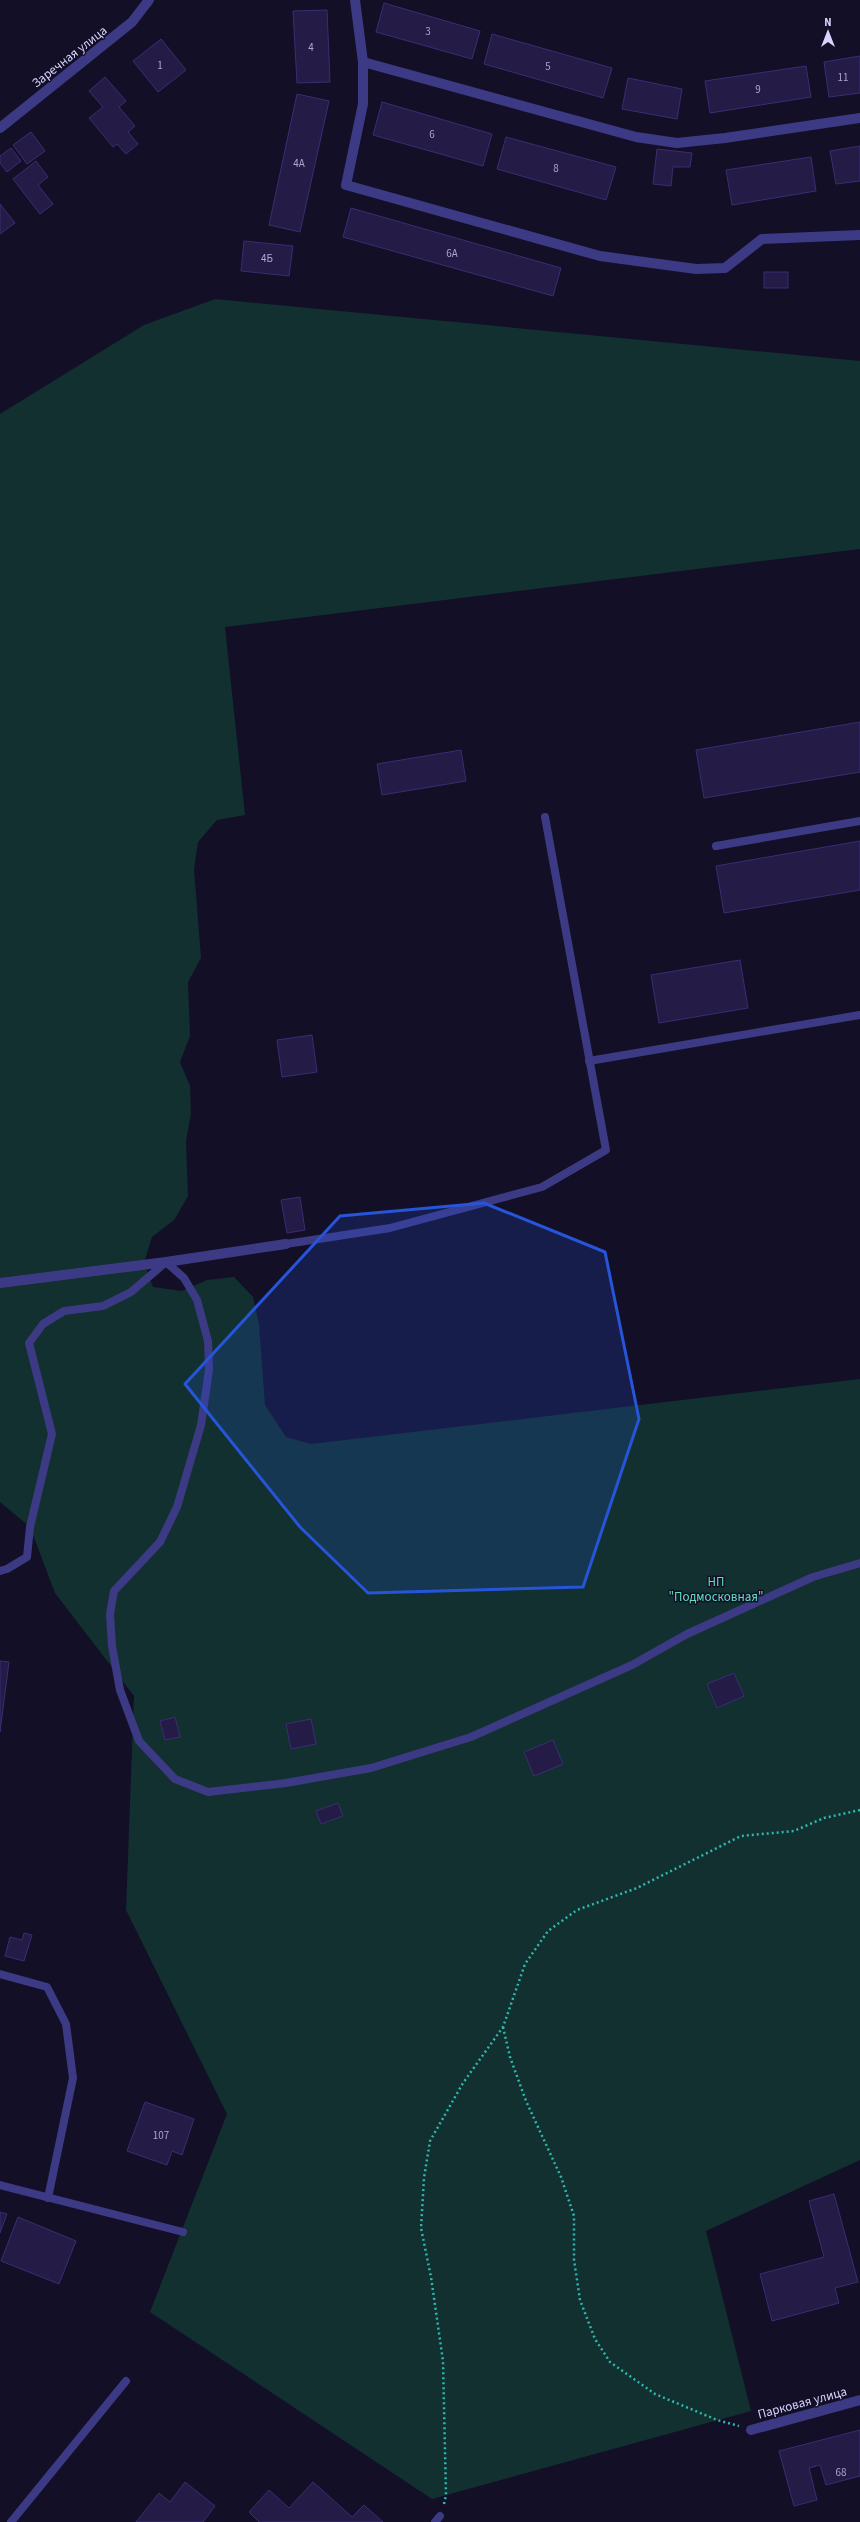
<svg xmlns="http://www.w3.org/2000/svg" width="860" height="2522" font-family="'Source Sans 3',sans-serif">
	<rect width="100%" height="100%" fill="#130f26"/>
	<polygon fill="#12302f" points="215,299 860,361 860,549 225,627 245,815 217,820 198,842 194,869 201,958 188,982 190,1036 180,1062 190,1086 191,1113 186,1141 188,1196 174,1220 152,1237 144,1263 153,1287 182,1291 207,1280 234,1277 253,1297 259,1324 265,1405 286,1437 311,1444 860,1379 860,2160 706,2231 751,2411 432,2499 150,2312 227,2114 126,1910 134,1696 55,1593 30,1527 0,1502 0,414 144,325"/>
	<g fill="#241b47" stroke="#3b2d73">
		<polygon points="384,3 480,31 472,59 376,32"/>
		<polygon points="327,10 330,82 297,83 293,11"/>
		<polygon points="492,34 612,68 603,98 484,64"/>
		<polygon points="161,39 186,70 158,92 133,61"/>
		<polygon points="860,56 860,93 829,97 824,62"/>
		<polygon points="806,66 811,97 710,113 705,81"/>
		<polygon points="105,77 126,101 119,107 135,126 128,132 138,144 126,154 117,144 113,147 89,118 103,107 89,91"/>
		<polygon points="628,78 682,89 677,119 622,109"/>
		<polygon points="297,94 329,101 300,232 269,225"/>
		<polygon points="382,102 492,134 483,166 373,135"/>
		<polygon points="31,132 45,151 27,164 13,145"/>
		<polygon points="506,137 616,167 606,200 497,169"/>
		<polygon points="860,146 860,181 836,184 830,151"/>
		<polygon points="11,148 21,161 7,172 0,163 0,156"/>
		<polygon points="657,149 692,153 690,167 673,167 671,186 653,184"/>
		<polygon points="811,157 816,191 732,205 726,170"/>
		<polygon points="36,161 48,177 38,185 53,204 40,214 13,179"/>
		<polygon points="0,204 15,223 0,234"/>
		<polygon points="351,208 561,268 553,296 343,237"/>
		<polygon points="244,241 293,246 289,276 241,271"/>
		<rect x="764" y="272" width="24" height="16"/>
		<polygon points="860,722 860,772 704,798 696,750"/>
		<polygon points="461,750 466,781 382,795 377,764"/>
		<polygon points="860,841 860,890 724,913 716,866"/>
		<polygon points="740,960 748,1008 659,1023 651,975"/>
		<polygon points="312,1035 317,1072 282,1077 277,1040"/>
		<polygon points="300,1197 305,1230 287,1233 281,1200"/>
		<polygon points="0,1661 9,1662 0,1732"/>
		<polygon points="734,1673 744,1696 717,1708 707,1684"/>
		<polygon points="175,1717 180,1737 165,1740 160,1721"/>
		<polygon points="311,1719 316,1744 291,1749 286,1724"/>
		<polygon points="553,1740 563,1764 534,1776 524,1752"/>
		<polygon points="338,1803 343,1816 321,1824 316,1811"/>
		<polygon points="24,1933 32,1935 24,1961 5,1956 10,1937 22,1940"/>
		<polygon points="145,2102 194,2119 182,2155 172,2151 167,2165 127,2151"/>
		<polygon points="834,2194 858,2282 835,2288 839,2303 772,2321 760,2274 824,2257 809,2201"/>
		<polygon points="0,2212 7,2214 0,2233"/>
		<polygon points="18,2217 76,2241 59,2284 1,2261"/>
		<polygon points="860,2430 860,2476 826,2485 820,2465 809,2468 817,2500 794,2506 779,2451"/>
		<polygon points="185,2482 215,2506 203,2522 136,2522 159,2493 170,2502"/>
		<polygon points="313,2482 352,2517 364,2505 383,2522 259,2522 249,2512 269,2490 289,2508"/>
	</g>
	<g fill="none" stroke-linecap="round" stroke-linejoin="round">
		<g stroke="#2fb8b0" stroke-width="2.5" stroke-dasharray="2 3" stroke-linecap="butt">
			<polyline points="503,2027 510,2057 526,2101 561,2177 574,2216 574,2260 580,2300 595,2339 610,2362 655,2394 717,2420 739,2426"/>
			<polyline points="444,2504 446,2495 443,2361 431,2277 421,2228 424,2178 430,2141 463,2083 503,2027 525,1964 548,1931 577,1910 637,1888 741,1836 794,1831 824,1818 860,1810"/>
		</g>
		<g stroke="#3d3a85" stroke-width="8">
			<polyline points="716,846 860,821"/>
			<polyline points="589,1061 860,1015"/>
			<polyline points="286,1244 390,1228 542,1187 606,1150 545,817"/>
			<polyline points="0,1571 7,1569 27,1557 30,1527 52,1434 29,1343 43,1324 64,1311 103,1306 131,1292 166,1262 184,1278 197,1300 208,1341 209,1370 201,1425 177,1507 160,1542 114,1591 110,1614 112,1646 120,1690 139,1741 175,1779 208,1792 286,1783 371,1768 471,1737 632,1665 687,1634 813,1577 860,1563"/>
			<polyline points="0,1974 47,1987 66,2024 73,2078 48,2198"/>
			<polyline points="0,2185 183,2232"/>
			<polyline points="11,2522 126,2381"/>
			<polyline points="435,2522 440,2516"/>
		</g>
		<g stroke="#3d3a85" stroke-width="10">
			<polyline points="355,0 363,62 363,104 346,185 600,256 696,269 725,268 762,239 860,235"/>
			<polyline points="363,62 636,137 677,143 725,138 860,118"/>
			<polyline points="0,128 132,22 149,0"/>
			<polyline points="0,1283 166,1262 286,1244"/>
			<polyline points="751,2430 860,2400"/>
		</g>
	</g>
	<path fill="#2655da" fill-opacity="0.2" stroke="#2655da" stroke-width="3" stroke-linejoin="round" d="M484,1203L605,1252L639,1419L583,1587L368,1593L300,1527L185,1384L340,1216Z"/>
	<g text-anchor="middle" stroke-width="3" stroke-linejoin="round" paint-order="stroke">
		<g font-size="11" fill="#aca6d1">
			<text x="428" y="35">3</text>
			<text x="311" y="51">4</text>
			<text x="160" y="69">1</text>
			<text x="548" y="70">5</text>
			<text x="843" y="81">11</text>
			<text x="758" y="93">9</text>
			<text x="432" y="138">6</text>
			<text x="299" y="167">4А</text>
			<text x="556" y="172">8</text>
			<text x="452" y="257">6А</text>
			<text x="267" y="262">4Б</text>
			<text x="161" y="2139">107</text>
			<text x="841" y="2476">68</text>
		</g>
		<g font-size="13" fill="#d9d4ff" stroke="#130f26">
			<text transform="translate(69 56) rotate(-38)" y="5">Заречная улица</text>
			<text transform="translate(802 2402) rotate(-15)" y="5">Парковая улица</text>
		</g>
		<g font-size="13" fill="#5fe0c0" stroke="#130f26">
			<text x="716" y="1586">НП<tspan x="716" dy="15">"Подмосковная"</tspan></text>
		</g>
	</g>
	<g transform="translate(828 32)" stroke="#130f26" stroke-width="3" paint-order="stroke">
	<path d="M0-3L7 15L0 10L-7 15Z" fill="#d9d4ff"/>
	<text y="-6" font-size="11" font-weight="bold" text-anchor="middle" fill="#d9d4ff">N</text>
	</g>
</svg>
